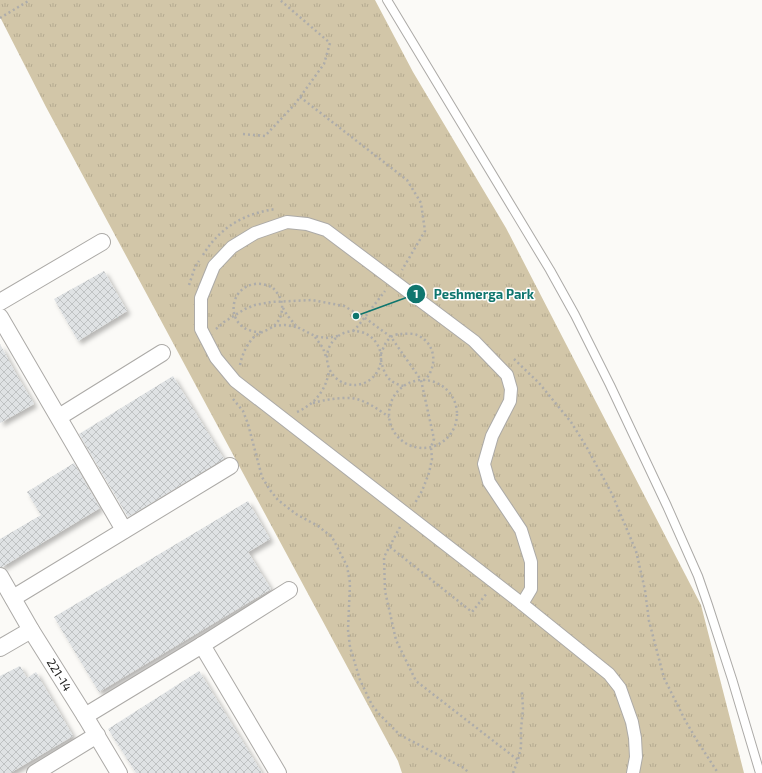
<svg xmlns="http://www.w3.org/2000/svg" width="762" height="773" font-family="'Exo 2',sans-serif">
	<defs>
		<pattern id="park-tufts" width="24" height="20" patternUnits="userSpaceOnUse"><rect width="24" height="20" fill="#d2c6a8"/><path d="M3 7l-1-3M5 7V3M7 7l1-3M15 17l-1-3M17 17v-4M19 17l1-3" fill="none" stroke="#b4aa90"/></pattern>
		<pattern id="building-cross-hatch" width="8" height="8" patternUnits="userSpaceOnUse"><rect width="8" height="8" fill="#dfe2e4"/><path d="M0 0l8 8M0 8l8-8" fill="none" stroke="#bfc2c3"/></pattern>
		<filter id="shadow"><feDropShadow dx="3.5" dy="3.5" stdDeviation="2" flood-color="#0004"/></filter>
	</defs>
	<rect width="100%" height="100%" fill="#fbfaf7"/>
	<polygon fill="url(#park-tufts)" points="0,0 375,0 413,72 506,228 701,605 744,773 402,773 398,761 46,107 0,17"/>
	<g fill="url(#building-cross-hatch)" filter="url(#shadow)">
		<polygon points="104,271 127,311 78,341 54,299"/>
		<polygon points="0,344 15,372 34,404 0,423"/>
		<polygon points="173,376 224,459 128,517 79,434"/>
		<polygon points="74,463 100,508 2,567 0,567 0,539 41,515 27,492"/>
		<polygon points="248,501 270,539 248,552 271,589 99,692 54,617"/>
		<polygon points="20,666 27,678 36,672 73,736 10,773 0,773 0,676"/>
		<polygon points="199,671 262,773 136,773 108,729"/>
	</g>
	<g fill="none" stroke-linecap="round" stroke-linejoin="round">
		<g stroke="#acaaa7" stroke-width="10">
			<polyline id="service" points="387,0 550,270 575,315 610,385 667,506 698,576 708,605 732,679 760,773"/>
		</g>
		<g stroke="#acaaa7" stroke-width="14">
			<polyline id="pedestrian" points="522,604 531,589 531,562 521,530 489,482 484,464 492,436 510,401 511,389 507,375 474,341 326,230 307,224 287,222 255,233 232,247 214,266 201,298 201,329 216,358 235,381 516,599 609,674 620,688 632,722 635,738 636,757 633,773"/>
		</g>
		<g stroke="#acaaa7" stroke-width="18">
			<g id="minor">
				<polyline points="0,302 102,242"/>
				<polyline points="0,317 124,530"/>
				<polyline points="59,417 162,353"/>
				<polyline points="0,576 31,630 85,716 119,773"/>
				<polyline points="13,598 230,466"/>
				<polyline points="202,645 278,773"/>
				<polyline points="0,648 31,630"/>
				<polyline points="85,716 202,645 289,590"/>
				<polyline points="35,773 97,735"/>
			</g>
		</g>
		<g stroke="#adacaa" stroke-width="2.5" stroke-dasharray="2 3" stroke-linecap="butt">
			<polyline points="0,18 30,0"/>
			<polyline points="300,97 407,180 421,203 425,231 402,270"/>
			<polyline points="243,134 265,136 295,104 324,64 330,43 280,0"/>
			<path d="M203,255C220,227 245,213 276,209"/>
			<polyline points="189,285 195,267 199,261"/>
			<polyline points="283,308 287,315 297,327 315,336 326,338 338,336"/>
			<polyline points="274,326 285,325 296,327"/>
			<polyline points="216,329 224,322 245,309 255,305 271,302 312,300 344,306 365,318 391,337 421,380 434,439 431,447 432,459 429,473 422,491 415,503"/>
			<circle cx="354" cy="358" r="27"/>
			<polyline points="353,331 358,326 385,291"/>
			<polyline points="315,337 323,348 326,357"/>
			<path d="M381,354C383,349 385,342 390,338C392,335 398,334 401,334C406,334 413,333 417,335C436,343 438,366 425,380"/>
			<polyline points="514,359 539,383 571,422 586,446 612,494 636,551 645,590 649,621 664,678 685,720 696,739 718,773"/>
			<path d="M381,360C384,374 388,383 404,386"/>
			<path d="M240,365C242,355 246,346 253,338C258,333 263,332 269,329C279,324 283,314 282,304C281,298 277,292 273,288C268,285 261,283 255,284C228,288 226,325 252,331C255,332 258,332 261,332"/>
			<circle cx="423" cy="414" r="34"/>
			<polyline points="233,399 243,411 248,424 262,477 270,490 278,500 296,514 318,526 332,537 347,566 350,583 348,630 350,647 360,680 372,705 380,715 400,735 464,768 469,773"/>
			<path d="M313,403C324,400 335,398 347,398C361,397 378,409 389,417"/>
			<path d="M297,412C315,404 326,390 329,371"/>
			<polyline points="400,527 384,557 385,591 396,640 416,681 518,760"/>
			<polyline points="390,547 472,612 487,593"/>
			<polyline points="513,773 518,760 521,747 521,729 523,709 522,692"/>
		</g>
		<use href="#service" stroke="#fff" stroke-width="8"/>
		<use href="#pedestrian" stroke="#fff" stroke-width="12"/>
		<use href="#minor" stroke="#fff" stroke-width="16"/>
	</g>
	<g text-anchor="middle" stroke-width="3" stroke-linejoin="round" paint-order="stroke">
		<g font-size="12" fill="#212120" stroke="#fff">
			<text transform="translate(59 675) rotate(58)" y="4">221-14</text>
		</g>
	</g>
	<path fill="none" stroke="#0f766e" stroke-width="1.5" d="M356 316L416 294"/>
	<g fill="#0f766e" stroke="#fff" stroke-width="1.5">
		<circle cx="356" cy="316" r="4"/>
		<circle cx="416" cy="294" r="10"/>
	</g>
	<g font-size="12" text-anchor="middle" font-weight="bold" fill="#fff">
		<text x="416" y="298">1</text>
	</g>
	<g font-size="13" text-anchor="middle" font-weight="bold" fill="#0f766e" stroke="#fff" stroke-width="3" stroke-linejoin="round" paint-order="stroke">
		<text x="484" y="299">Peshmerga Park</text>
	</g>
</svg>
